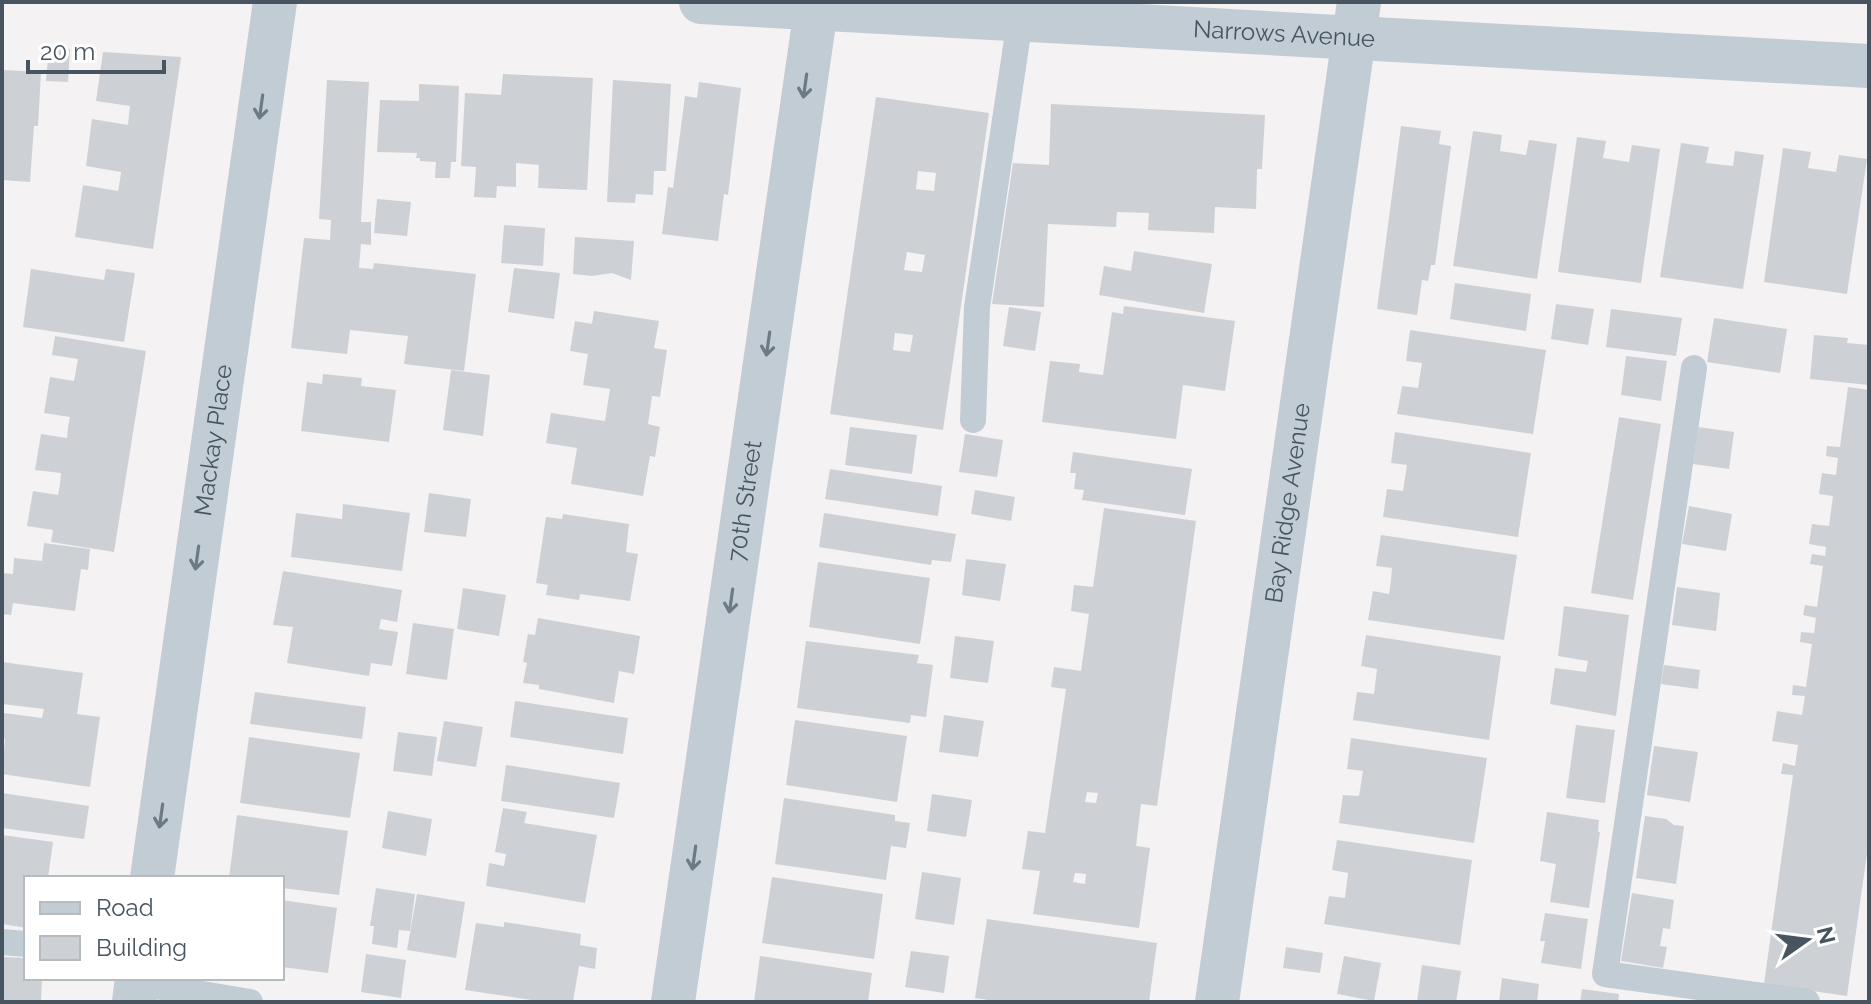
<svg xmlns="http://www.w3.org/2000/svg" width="1871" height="1004" font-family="Raleway,sans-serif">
	<rect width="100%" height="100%" fill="#f4f2f2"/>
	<g fill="#cdd1d6" fill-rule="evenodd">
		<polygon points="49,47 70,49 68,82 46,81"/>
		<polygon points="103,52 181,57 153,249 75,237 83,185 118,191 120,180 121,172 86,166 92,119 128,125 129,115 130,106 96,101"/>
		<polygon points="2,70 41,72 38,126 34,126 30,182 2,180"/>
		<polygon points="503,74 593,78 587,190 538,188 539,165 516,163 516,187 497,186 496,198 474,197 476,167 461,166 465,93 501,95"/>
		<polygon points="327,80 369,82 361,222 371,222 371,245 361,244 359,268 373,269 374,263 476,274 464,371 404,364 408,336 350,330 347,354 291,348 304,238 330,240 331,220 319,219"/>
		<polygon points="613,80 671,84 666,171 654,171 653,195 636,194 635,203 607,202"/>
		<polygon points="699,82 741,88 728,195 724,194 718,241 662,234 668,187 673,188 685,96 697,98"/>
		<polygon points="419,84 459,86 456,162 451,162 450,178 435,178 436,162 420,161 420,158 416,158 417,153 377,152 380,100 419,101"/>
		<path d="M876,97L989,113L943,430L830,414ZM918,171L936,173L934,191L916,189ZM907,252L925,255L922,272L904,270ZM895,333L913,335L910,352L893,350Z"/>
		<polygon points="1051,104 1265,115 1262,169 1257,169 1256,209 1215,207 1214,233 1148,230 1149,213 1117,212 1116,227 1048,224 1044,307 992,304 1013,163 1049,165"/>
		<polygon points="1401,126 1441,131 1439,144 1451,146 1435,265 1431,265 1428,281 1422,280 1417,315 1377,309"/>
		<polygon points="1473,131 1502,135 1500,151 1526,155 1529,140 1557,144 1537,279 1453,266"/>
		<polygon points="1577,137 1606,141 1603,158 1629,162 1632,145 1660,149 1641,283 1558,272"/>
		<polygon points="1681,143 1709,147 1706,163 1733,166 1735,151 1764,155 1743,289 1660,277"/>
		<polygon points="1783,148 1811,152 1808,168 1836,172 1839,155 1867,159 1847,294 1764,282"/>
		<polygon points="377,199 411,202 407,236 374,233"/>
		<polygon points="504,225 545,228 543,266 501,263"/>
		<polygon points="575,237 634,241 631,280 612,273 592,276 573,274"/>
		<polygon points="1134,251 1212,264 1204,313 1099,295 1104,266 1131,271"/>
		<polygon points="514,268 560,273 554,319 508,312"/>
		<polygon points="31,269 104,280 106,269 135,273 124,342 23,327"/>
		<polygon points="1455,283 1531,294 1526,331 1450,319"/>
		<polygon points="1556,304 1594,309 1588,345 1551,339"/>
		<polygon points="1124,306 1235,321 1225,391 1183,385 1176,439 1042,422 1050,361 1080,364 1079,372 1103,375 1112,312 1123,314"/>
		<polygon points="1009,307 1041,312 1035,351 1003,346"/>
		<polygon points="1611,309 1682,318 1676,356 1606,347"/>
		<polygon points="594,311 659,321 654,348 667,350 660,397 652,396 648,424 660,427 655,457 650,456 643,496 571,484 577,448 546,443 551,413 605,421 610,389 583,385 588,354 570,351 575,321 592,324"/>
		<polygon points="1714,318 1787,329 1780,373 1707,362"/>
		<polygon points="1410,330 1546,350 1533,434 1397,414 1402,386 1418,388 1422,363 1406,361"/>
		<polygon points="1814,335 1848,338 1847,343 1869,345 1869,385 1810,379"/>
		<polygon points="55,336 146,351 114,552 51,542 53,530 27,526 33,491 58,495 60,484 61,473 35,470 41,434 67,438 68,427 70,417 44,413 50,377 74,381 78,359 52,355"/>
		<polygon points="1626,356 1667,361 1661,401 1621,395"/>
		<polygon points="451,370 490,375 483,436 443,430"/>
		<polygon points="323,374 362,378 361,386 396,390 389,442 301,431 307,382 322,384"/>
		<polygon points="1848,387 1869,390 1869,839 1847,996 1764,984 1793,775 1781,774 1783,763 1795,766 1798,745 1772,741 1777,711 1802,715 1805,696 1792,695 1793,685 1806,687 1812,644 1800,642 1801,632 1814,633 1816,618 1803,615 1805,605 1817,607 1823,566 1810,564 1812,554 1825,556 1826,547 1809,544 1812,524 1829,526 1833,496 1819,494 1822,473 1836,475 1838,458 1826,456 1827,446 1840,447"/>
		<polygon points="1619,417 1661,424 1633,600 1591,593"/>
		<polygon points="850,427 917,435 912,474 845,465"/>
		<polygon points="1698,427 1734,432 1729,469 1693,464"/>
		<polygon points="1395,432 1531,453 1518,537 1383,517 1387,489 1403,491 1407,465 1391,463"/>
		<polygon points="965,434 1003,440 997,477 959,472"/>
		<polygon points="1073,452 1192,469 1185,515 1082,500 1084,490 1074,489 1076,473 1070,473"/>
		<polygon points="830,469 942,486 938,516 825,499"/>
		<polygon points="975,490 1015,497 1011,521 971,514"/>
		<polygon points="429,493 471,499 466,537 424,532"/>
		<polygon points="343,504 410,513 402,571 291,557 296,513 342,519"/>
		<polygon points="1689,506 1732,514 1726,551 1682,544"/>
		<path d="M1104,508L1196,521L1157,806L1141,804L1136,846L1150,848L1139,928L1033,914L1040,871L1022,869L1028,831L1045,833L1066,689L1051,687L1054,667L1081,671L1089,614L1071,611L1074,585L1093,587ZM1087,792L1098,793L1096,803L1085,802ZM1075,873L1086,874L1085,884L1073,882Z"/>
		<polygon points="824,513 956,534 951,562 932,560 931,565 819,547"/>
		<polygon points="563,514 629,524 626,552 638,554 630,601 580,594 579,600 546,595 548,585 536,583 546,517 562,519"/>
		<polygon points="1381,535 1517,555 1504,640 1368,620 1373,591 1389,594 1391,580 1392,568 1376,566"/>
		<polygon points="44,543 90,549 88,570 81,569 75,611 13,603 11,615 2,614 2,573 13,574 14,558 42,561"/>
		<polygon points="966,559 1006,564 1000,601 962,595"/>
		<polygon points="818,562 930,578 920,644 809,627"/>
		<polygon points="283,571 402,590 397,622 381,619 379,629 398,632 392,666 371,663 369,676 287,663 293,627 273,625"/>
		<polygon points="1677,587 1720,593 1716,631 1672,625"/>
		<polygon points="463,588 506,595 499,636 457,629"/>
		<polygon points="1564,606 1629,615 1616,716 1550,704 1555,668 1586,672 1588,661 1558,656"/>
		<polygon points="538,618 640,636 634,674 619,671 614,703 539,689 539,685 523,683 527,663 523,662 528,634 535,635"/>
		<polygon points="413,623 454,629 447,680 406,674"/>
		<polygon points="1366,635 1501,656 1489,740 1353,720 1357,692 1374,694 1377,669 1361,666"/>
		<polygon points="955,636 994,641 988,683 950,678"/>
		<polygon points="806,641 919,655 917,663 933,665 926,717 911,715 910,723 797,708"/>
		<polygon points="2,662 83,673 77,714 100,717 90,787 2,774 5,739 2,738 4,713 42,718 44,709 2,704"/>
		<polygon points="1664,665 1700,670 1698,689 1661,684"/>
		<polygon points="255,692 366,707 362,739 250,724"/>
		<polygon points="515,701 628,718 623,754 510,737"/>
		<polygon points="944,715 984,721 978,757 939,752"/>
		<polygon points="795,720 907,736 897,802 786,785"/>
		<polygon points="444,721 483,727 476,767 437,761"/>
		<polygon points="1576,725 1615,730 1605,803 1566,798"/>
		<polygon points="398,732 437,737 432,776 393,771"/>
		<polygon points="249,737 360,753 350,818 240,803"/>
		<polygon points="1351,738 1487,758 1474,843 1339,823 1343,795 1359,796 1363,771 1347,769"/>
		<polygon points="1654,746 1698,752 1690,802 1647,795"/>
		<polygon points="506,765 620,783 614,818 501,801"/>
		<polygon points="2,793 89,806 84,839 2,828"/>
		<polygon points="932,794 972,800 966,837 927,831"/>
		<polygon points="784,798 895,815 895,821 910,823 906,848 891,846 886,880 775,864"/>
		<polygon points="503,808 527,812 524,823 597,835 585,903 486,886 489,863 504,866 506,854 495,852"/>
		<polygon points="388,811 432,819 426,856 382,848"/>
		<polygon points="1547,812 1599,820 1598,832 1600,832 1589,908 1550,902 1556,864 1540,861"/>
		<polygon points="237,815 348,831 339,895 282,888 282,878 229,878"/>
		<polygon points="1645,816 1666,819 1674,825 1684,826 1676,884 1636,878"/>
		<polygon points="2,835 53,842 48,878 26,878 26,928 2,924"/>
		<polygon points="1337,840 1472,860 1460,945 1324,924 1329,896 1345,898 1348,873 1332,870"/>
		<polygon points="922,872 961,878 954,925 915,919"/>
		<polygon points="772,877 883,894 874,959 762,943"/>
		<polygon points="376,888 415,894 410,931 399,930 397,948 372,944 374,926 370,926"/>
		<polygon points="1632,893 1674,900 1670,929 1663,928 1660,946 1667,947 1663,968 1621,961"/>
		<polygon points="417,894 465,902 456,958 407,950"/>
		<polygon points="282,900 337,908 328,973 282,967"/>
		<polygon points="1545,913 1588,919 1581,969 1541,963 1545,941 1540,941"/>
		<polygon points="987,919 1157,943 1149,1002 1002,1002 975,998"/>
		<polygon points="504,922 581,934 580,945 597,948 595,969 579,966 573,1002 545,1002 465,990 476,923 504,927"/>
		<polygon points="1286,947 1323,953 1320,973 1283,968"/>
		<polygon points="911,951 949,956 944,993 905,987"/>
		<polygon points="366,954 406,960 401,998 361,992"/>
		<polygon points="760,956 872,973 868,1002 754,1002"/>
		<polygon points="1344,956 1381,963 1374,1001 1337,994"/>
		<polygon points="2,957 26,958 26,978 42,978 41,1002 2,1002"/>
		<polygon points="1422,965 1461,971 1456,1002 1417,1002"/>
		<polygon points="1502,978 1539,984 1537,1002 1499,1002"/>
		<polygon points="1582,989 1619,994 1618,1002 1580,1002"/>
	</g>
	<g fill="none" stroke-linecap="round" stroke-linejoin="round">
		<g stroke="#c2ccd4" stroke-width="26">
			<polyline points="1694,368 1605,974 1807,1002"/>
			<polyline points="973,420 977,307 1020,20"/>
			<polyline points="2,942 26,944"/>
			<polyline points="137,983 250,1002"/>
		</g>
		<g stroke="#c2ccd4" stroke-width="44">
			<path id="s1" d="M701,2L1869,66"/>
			<path id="s2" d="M152,878L275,2"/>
			<polyline points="134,1002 137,978"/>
			<path id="s3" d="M673,1002L817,2"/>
		</g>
		<path stroke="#c2ccd4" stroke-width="44" id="s4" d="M1217,1002L1359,2"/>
	</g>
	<defs><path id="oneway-shaft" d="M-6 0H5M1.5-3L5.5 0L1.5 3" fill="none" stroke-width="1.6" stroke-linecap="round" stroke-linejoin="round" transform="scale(2)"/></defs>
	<g stroke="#6d7984">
		<use href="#oneway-shaft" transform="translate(805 86) rotate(98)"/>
		<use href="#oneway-shaft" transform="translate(261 107) rotate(98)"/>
		<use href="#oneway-shaft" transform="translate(768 344) rotate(98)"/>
		<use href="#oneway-shaft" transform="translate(197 558) rotate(98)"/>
		<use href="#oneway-shaft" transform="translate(731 601) rotate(98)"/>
		<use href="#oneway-shaft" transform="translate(161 816) rotate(98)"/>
		<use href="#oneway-shaft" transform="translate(694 858) rotate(98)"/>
	</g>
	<g text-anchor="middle" stroke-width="6" stroke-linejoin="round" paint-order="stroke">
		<g font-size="24" fill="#485561" stroke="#fff">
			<text dy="8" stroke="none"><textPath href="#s1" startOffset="584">Narrows Avenue</textPath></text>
			<text dy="8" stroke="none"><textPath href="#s2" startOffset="442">Mackay Place</textPath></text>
			<text dy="8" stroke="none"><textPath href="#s3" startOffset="506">70th Street</textPath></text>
			<text dy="8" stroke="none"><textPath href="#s4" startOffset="504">Bay Ridge Avenue</textPath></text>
		</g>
	</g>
	<rect width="1871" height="1004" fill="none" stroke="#485561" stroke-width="8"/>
	<rect x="24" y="876" width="260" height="104" fill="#ffffff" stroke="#b6bbc0" stroke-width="2"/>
	<rect x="40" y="902" width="40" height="12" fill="#c2ccd4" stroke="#b6bbc0" stroke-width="2"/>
	<text x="96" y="916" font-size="24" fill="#485561">Road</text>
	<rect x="40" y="936" width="40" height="24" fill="#cdd1d6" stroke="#b6bbc0" stroke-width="2"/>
	<text x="96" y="956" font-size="24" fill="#485561">Building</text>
	<g transform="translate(1807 940) rotate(76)" stroke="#ffffff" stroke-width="6" paint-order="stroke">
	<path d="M0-6L14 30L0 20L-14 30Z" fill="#485561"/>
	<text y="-12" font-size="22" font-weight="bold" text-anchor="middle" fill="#485561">N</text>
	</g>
	<path d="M28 60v12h136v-12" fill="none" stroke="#485561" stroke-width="4"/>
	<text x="40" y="60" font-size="24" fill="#485561" stroke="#ffffff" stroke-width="6" paint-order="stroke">20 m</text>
</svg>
